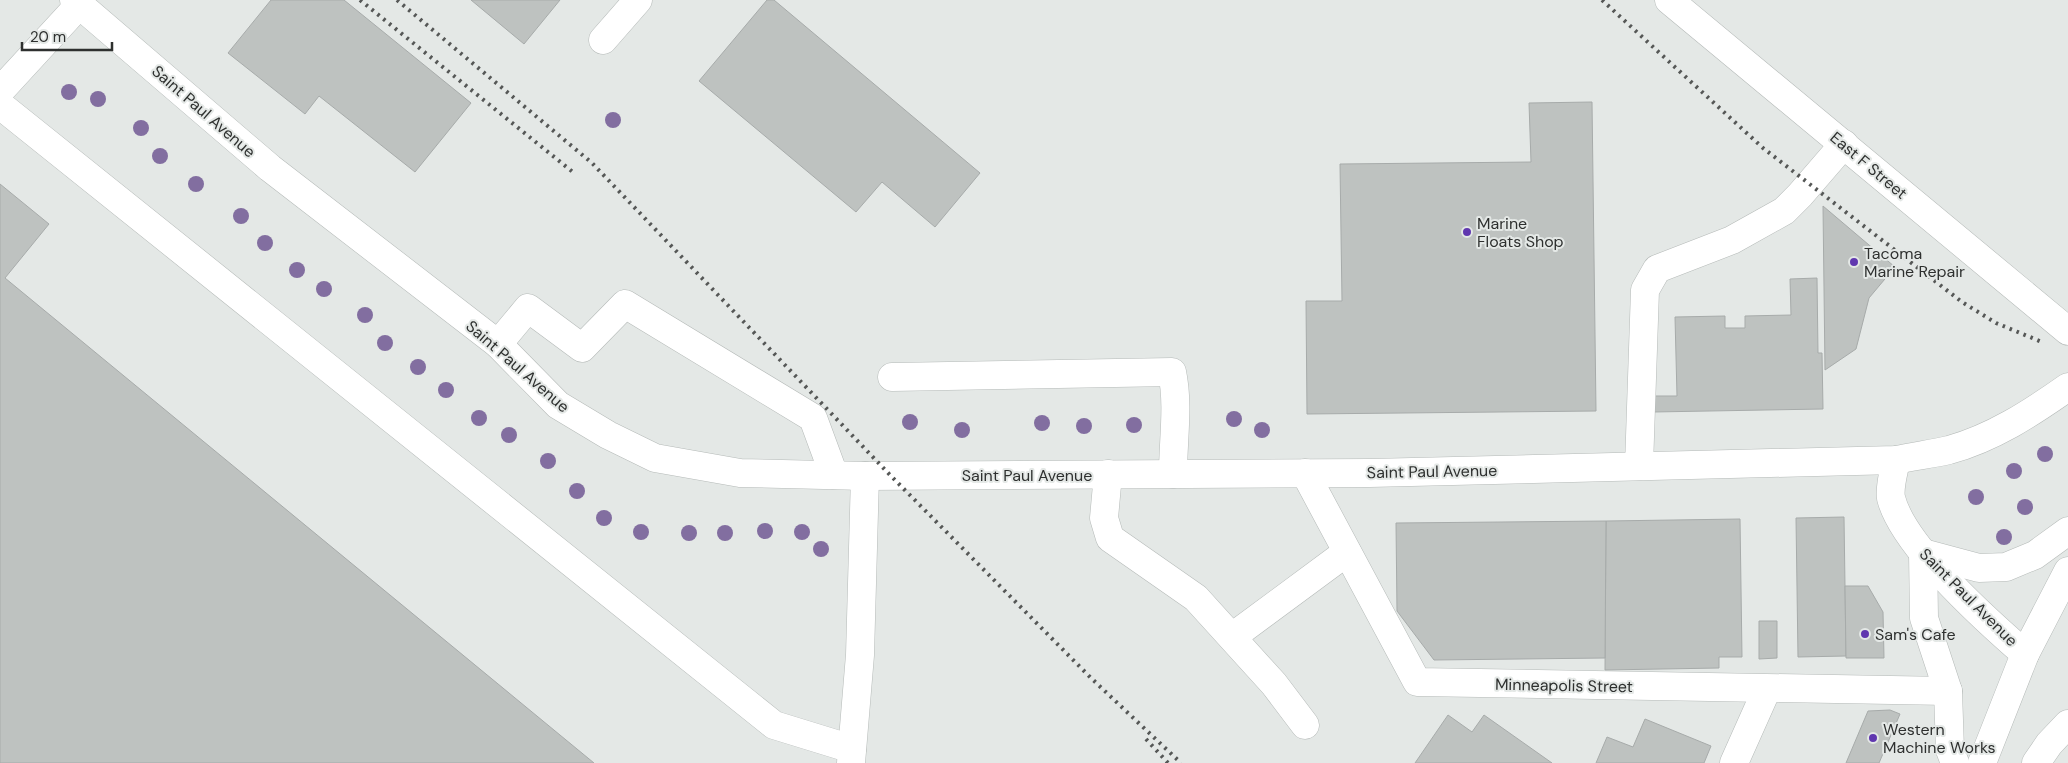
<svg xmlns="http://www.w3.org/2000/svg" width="2068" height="763" font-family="'DM Sans',sans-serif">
	<rect width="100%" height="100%" fill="#e4e8e6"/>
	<g fill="#bec2c0" stroke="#a7abaa">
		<polygon points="271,0 344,0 471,103 415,172 319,96 305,114 228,53"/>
		<polygon points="471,0 560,0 524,44"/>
		<polygon points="767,0 774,0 980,173 935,227 882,182 856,212 699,81"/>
		<polygon points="1592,102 1596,411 1307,414 1306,301 1342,301 1340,164 1531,162 1529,103"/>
		<polygon points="0,184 49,224 5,278 594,763 0,763"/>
		<polygon points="1823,206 1895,267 1869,298 1856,349 1825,370"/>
		<polygon points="1817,278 1818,353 1822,353 1823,409 1653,412 1653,396 1677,396 1675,317 1725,316 1725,328 1745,328 1745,316 1791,315 1790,279"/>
		<polygon points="1844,517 1846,656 1798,657 1796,518"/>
		<polygon points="1740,519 1742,657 1719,657 1719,668 1605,670 1606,521"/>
		<polygon points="1606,521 1605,658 1434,660 1397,611 1396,523"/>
		<polygon points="1845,586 1868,586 1883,612 1884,658 1846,658"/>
		<polygon points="1759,621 1777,621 1777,658 1759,659"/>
		<polygon points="1890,710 1900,714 1879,763 1846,763 1868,711"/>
		<polygon points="1448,715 1472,732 1484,715 1552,763 1415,763"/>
		<polygon points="1645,719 1711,746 1704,763 1596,763 1607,737 1633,747"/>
	</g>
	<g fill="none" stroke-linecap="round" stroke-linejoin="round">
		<g stroke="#b5bab8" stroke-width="29">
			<g id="minor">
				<path d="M74,0L270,168L498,344L558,405L608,435L655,458L740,473L865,476L1370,473L1896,460C1914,456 1932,454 1949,450C1993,438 2031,413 2068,387"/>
				<polyline points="1669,0 2068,331"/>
				<polyline points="603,40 638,0"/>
				<polyline points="0,91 80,4"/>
				<polyline points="0,105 774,725 852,749"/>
				<polyline points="498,344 528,308 582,348 625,304 813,418 834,475"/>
				<path d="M892,377L1172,372C1179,405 1173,440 1173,474"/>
				<path d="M1896,460C1894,471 1889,487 1891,498C1903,546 1987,621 2025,654"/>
				<polyline points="1639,466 1645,290 1657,269 1732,240 1784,211 1800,195 1844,144"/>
				<polyline points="1305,473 1417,682 1948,691"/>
				<polyline points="1108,474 1104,518 1110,538 1196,598 1274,684 1305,725"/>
				<polyline points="1923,553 1924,618 1948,691 1950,750 1955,763"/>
				<polyline points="1923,553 1979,568 2006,567 2035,555 2068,531"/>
				<polyline points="1232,637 1347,552"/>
				<polyline points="851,763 860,655 865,476"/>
				<polyline points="1734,763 1767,689"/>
				<polyline points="1982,763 2025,654 2068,571"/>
				<polyline points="2036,763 2049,744 2068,724"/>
			</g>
		</g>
		<use href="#minor" stroke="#fff" stroke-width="28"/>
		<g stroke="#555756" stroke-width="4" stroke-dasharray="2.5 5" stroke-linecap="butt">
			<polyline points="360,0 574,173"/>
			<polyline points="397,0 592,163 891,476 1091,678 1181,763"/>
			<polyline points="1602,0 1763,148 1962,302 1996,323 2042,342"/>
			<polyline points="1146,739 1168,763"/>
		</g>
	</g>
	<g fill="#826ea0">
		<circle cx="69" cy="92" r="8"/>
		<circle cx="98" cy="99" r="8"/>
		<circle cx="613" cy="120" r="8"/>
		<circle cx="141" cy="128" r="8"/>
		<circle cx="160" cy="156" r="8"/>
		<circle cx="196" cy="184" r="8"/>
		<circle cx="241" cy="216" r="8"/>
		<circle cx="265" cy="243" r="8"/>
		<circle cx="297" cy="270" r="8"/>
		<circle cx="324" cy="289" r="8"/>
		<circle cx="365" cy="315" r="8"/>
		<circle cx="385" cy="343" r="8"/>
		<circle cx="418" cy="367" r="8"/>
		<circle cx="446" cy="390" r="8"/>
		<circle cx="479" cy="418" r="8"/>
		<circle cx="1234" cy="419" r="8"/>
		<circle cx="910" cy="422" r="8"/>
		<circle cx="1042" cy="423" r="8"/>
		<circle cx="1134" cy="425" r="8"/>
		<circle cx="1084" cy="426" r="8"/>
		<circle cx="962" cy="430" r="8"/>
		<circle cx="1262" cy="430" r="8"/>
		<circle cx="509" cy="435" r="8"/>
		<circle cx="2045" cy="454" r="8"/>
		<circle cx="548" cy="461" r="8"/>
		<circle cx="2014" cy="471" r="8"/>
		<circle cx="577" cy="491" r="8"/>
		<circle cx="1976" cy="497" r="8"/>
		<circle cx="2025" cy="507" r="8"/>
		<circle cx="604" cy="518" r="8"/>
		<circle cx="765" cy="531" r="8"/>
		<circle cx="641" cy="532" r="8"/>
		<circle cx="802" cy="532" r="8"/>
		<circle cx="689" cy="533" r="8"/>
		<circle cx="725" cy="533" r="8"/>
		<circle cx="2004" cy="537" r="8"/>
		<circle cx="821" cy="549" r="8"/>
	</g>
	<g fill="#6037af" stroke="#e4e8e6" stroke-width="2">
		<circle cx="1467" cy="232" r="5"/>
		<circle cx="1854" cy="262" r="5"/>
		<circle cx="1865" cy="634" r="5"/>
		<circle cx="1873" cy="738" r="5"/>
	</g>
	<g text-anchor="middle" stroke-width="4" stroke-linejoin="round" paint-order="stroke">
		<g font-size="16" fill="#2e302f" stroke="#e4e8e6">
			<text transform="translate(204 111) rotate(41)" y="6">Saint Paul Avenue</text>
			<text transform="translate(1869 165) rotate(40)" y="6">East F Street</text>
			<text transform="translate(518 366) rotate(41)" y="6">Saint Paul Avenue</text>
			<text transform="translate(1432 471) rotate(-1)" y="6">Saint Paul Avenue</text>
			<text x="1027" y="481">Saint Paul Avenue</text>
			<text transform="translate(1969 597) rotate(45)" y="6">Saint Paul Avenue</text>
			<text transform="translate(1564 685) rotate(1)" y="6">Minneapolis Street</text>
		</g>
		<g font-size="16" fill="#2e302f" stroke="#e4e8e6" text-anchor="start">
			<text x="1477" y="229">Marine<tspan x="1477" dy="18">Floats Shop</tspan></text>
			<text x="1864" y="259">Tacoma<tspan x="1864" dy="18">Marine Repair</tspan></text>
			<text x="1875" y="640">Sam's Cafe</text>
			<text x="1883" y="735">Western<tspan x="1883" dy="18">Machine Works</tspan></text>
		</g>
	</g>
	<path d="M22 42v8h90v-8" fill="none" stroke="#2e302f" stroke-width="2.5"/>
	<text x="30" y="42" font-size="15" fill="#2e302f" stroke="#e4e8e6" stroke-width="4" paint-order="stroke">20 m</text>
</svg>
